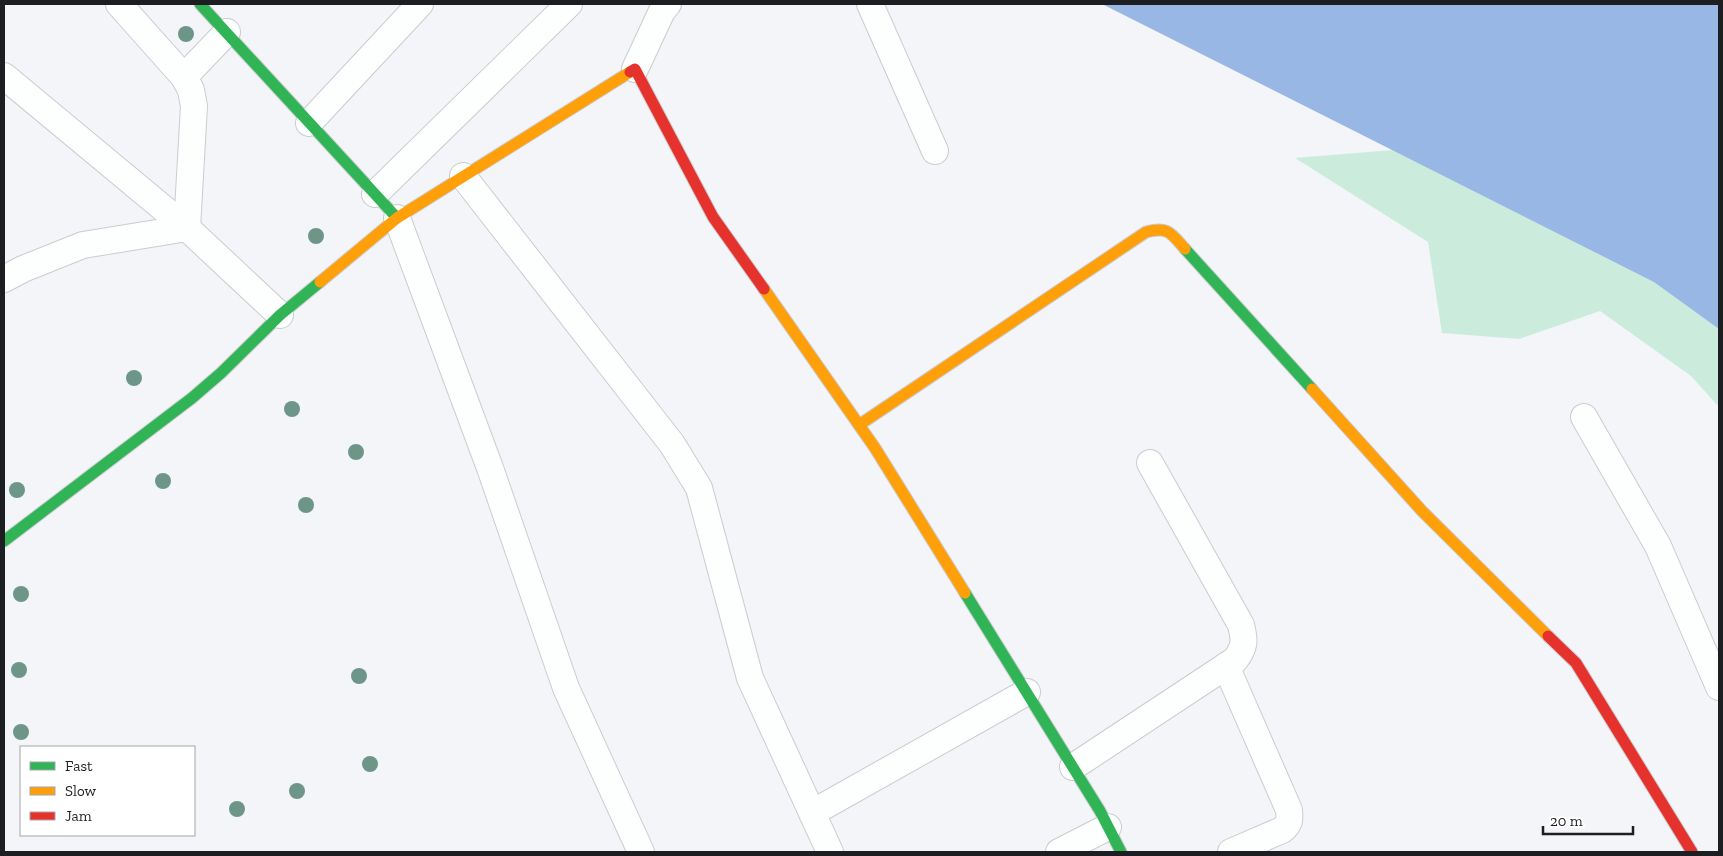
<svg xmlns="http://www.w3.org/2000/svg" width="1723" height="856" font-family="'Zilla Slab',serif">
	<rect width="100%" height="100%" fill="#f3f5f8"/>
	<polygon fill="#cbecdc" points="1429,147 1719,315 1719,407 1691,376 1600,311 1519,339 1442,333 1428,242 1295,158"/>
	<polygon fill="#99b7e4" points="1102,4 1719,4 1719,329 1654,282"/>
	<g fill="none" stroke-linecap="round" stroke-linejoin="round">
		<g stroke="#cbcccf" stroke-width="28">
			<g id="street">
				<polyline points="870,4 935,151"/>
				<polyline points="635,69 662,11 668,4"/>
				<polyline points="4,76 187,228 280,315"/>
				<polyline points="184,77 227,32"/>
				<polyline points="309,123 420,4"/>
				<polyline points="463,176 672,444 699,488 750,678 830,852"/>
				<polyline points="375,194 569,4"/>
				<polyline points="397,218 490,468 566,688 641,852"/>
				<polyline points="4,279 23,269 83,245 187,228 194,106 191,90 184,77 119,4"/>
				<polyline points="1584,417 1658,546 1719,687"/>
				<path d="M1226,666L1289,810C1290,819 1290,824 1282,830L1231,852"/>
				<path d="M1073,767L1235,660C1245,647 1245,641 1241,625L1150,463"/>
				<polyline points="812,813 1027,692"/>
				<polyline points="1059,852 1108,827"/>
			</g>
		</g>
		<g stroke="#cbcccf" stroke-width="13">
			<g id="fast">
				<polyline points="200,4 397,218"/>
				<polyline points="1185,249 1312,389"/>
				<polyline points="4,541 192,398 221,373 280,315 320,282"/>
				<polyline points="965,593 1100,811 1121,852"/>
			</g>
		</g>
		<g stroke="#cbcccf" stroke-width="13">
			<g id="slow">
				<polyline points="320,282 397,218 630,72"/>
				<polyline points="764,289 875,448 965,593"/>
				<polyline points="1312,389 1422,511 1548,636"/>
				<path d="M859,425L1146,232C1168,226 1171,233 1185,249"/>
			</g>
		</g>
		<g stroke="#cbcccf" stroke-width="13">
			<g id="jam">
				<polyline points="630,72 635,69 713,217 764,289"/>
				<polyline points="1548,636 1576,663 1692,852"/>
			</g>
		</g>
		<use href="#street" stroke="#fdfefe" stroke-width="26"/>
		<use href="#fast" stroke="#30b455" stroke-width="11"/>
		<use href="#slow" stroke="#ff9f0a" stroke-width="11"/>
		<use href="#jam" stroke="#e5322d" stroke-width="11"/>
	</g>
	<g fill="#6d9689">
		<circle cx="186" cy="34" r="8"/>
		<circle cx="316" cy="236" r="8"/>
		<circle cx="134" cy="378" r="8"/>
		<circle cx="292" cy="409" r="8"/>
		<circle cx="356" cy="452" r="8"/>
		<circle cx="163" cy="481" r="8"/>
		<circle cx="17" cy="490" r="8"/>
		<circle cx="306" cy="505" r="8"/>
		<circle cx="21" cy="594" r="8"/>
		<circle cx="19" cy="670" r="8"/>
		<circle cx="359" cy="676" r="8"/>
		<circle cx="21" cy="732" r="8"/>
		<circle cx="370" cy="764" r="8"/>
		<circle cx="297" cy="791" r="8"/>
		<circle cx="237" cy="809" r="8"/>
	</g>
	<rect width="1723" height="856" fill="none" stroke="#1d1e21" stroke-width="10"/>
	<rect x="20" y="746" width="175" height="90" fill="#ffffff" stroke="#a5a5a6"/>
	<rect x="30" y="762" width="25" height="8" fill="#30b455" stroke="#a5a5a6"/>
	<text x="65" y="771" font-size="15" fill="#1d1e21">Fast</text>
	<rect x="30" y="787" width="25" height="8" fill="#ff9f0a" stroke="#a5a5a6"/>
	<text x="65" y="796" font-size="15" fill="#1d1e21">Slow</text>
	<rect x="30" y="812" width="25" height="8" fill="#e5322d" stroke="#a5a5a6"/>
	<text x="65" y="821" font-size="15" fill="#1d1e21">Jam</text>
	<path d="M1543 826v8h90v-8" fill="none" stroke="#1d1e21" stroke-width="2.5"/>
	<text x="1550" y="826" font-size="15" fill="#1d1e21" stroke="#ffffff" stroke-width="4" paint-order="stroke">20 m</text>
</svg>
